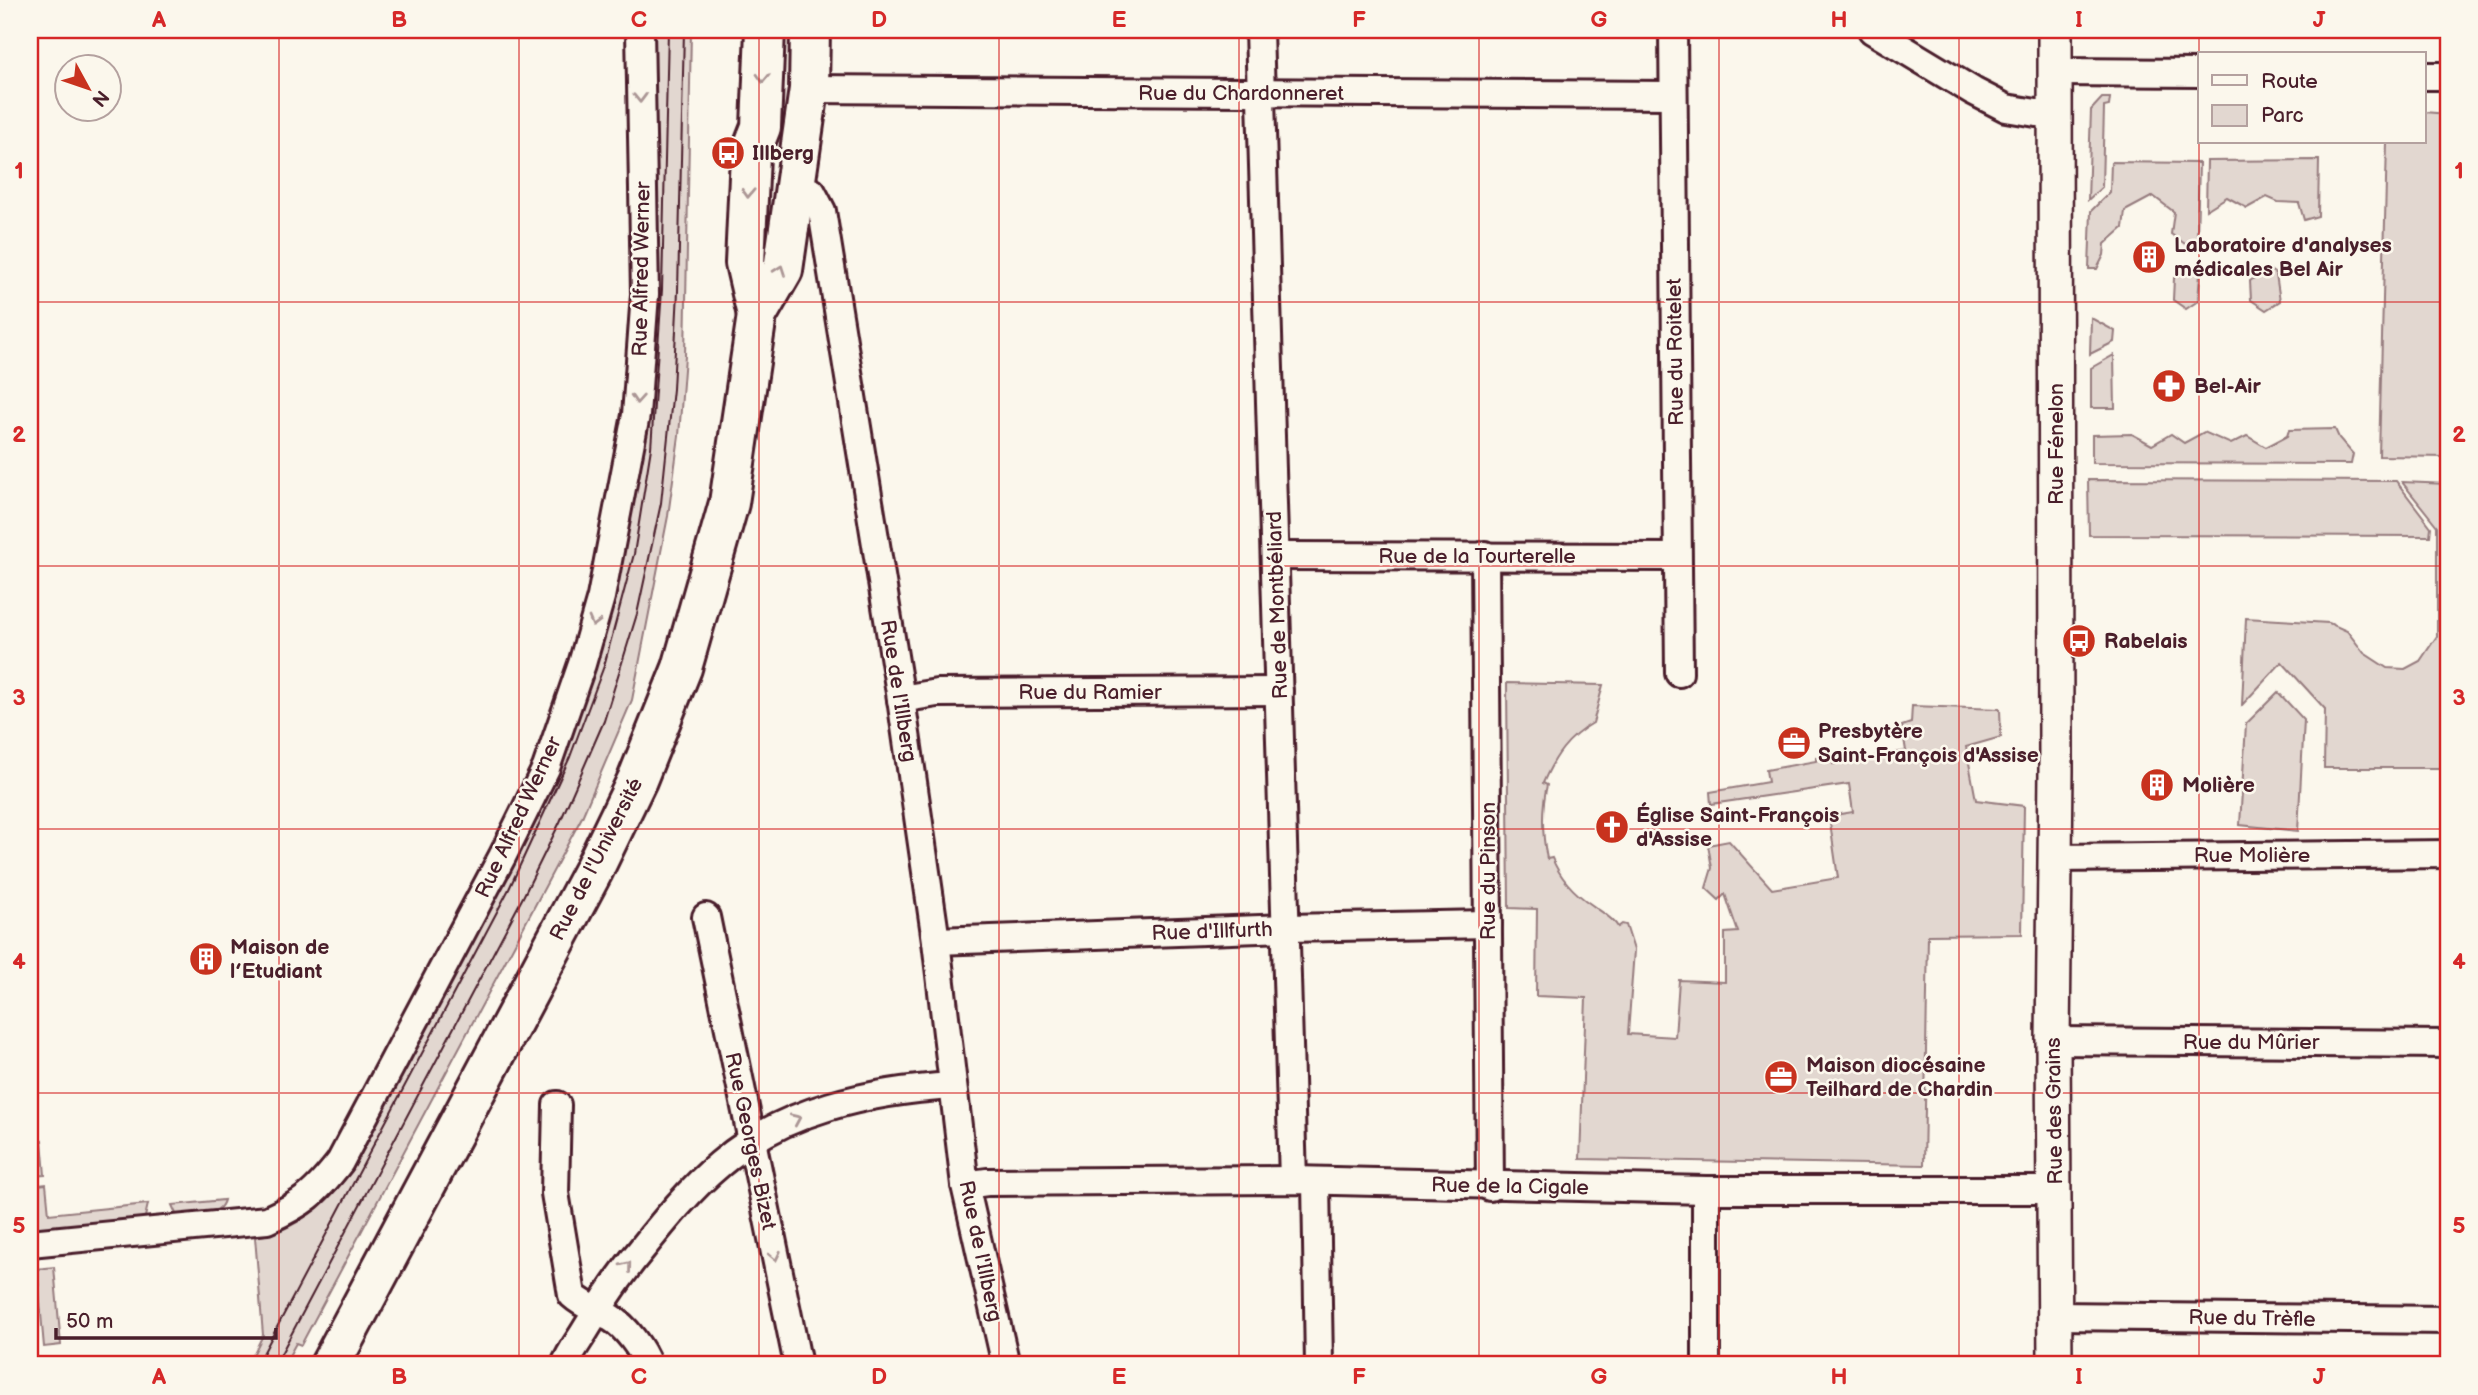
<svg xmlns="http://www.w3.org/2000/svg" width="2478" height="1395" font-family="'Balsamiq Sans',sans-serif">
	<rect width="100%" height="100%" fill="#fbf7ec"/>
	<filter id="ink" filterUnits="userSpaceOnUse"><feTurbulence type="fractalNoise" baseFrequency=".0143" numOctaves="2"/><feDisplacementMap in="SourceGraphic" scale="14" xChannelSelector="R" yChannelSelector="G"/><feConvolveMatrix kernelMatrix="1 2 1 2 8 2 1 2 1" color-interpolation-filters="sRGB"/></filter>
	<g filter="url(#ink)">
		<g fill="#e2d7d0" stroke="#967b7e" stroke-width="2">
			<path d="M650,30H691L685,356L679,436L668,516L632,700L582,817L301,1345L296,1343L284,1365H258L250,1361L263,1335L255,1237C297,1232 326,1202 352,1171L500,886L625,529Z"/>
			<polygon points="2102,98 2110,98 2109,106 2104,107 2102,187 2088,200 2091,110"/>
			<polygon points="2424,112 2448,114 2448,457 2379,456 2387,142 2424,142"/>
			<polygon points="2319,160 2318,216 2304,220 2299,203 2278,202 2267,197 2247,208 2227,197 2206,210 2207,161"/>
			<polygon points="2111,162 2199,163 2197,239 2188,246 2171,234 2174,212 2153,196 2125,211 2123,228 2105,244 2104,255 2097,269 2089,269 2091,211 2110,192"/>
			<polygon points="2190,267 2200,274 2198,301 2186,309 2173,300 2174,278"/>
			<polygon points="2268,269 2276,274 2280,301 2266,310 2251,300 2250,281"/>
			<polygon points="2091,318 2115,331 2114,342 2090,354"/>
			<polygon points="2114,355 2115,408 2091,408 2091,368"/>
			<polygon points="2335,429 2339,438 2353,454 2351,464 2092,463 2092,435 2132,434 2152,445 2171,434 2184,443 2204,432 2231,444 2247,436 2266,447 2287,436 2289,430"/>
			<polygon points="2088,480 2396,481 2431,527 2430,536 2089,535"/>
			<polygon points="2402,482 2448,484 2448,768 2324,768 2325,709 2282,662 2242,705 2246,618 2329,623 2347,631 2364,653 2387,668 2405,669 2420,661 2437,636 2437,526"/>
			<path d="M1507,683L1603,685L1593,723C1567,738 1555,756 1543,783L1547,785C1541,810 1542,834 1547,859L1552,858C1560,878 1574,893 1592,905C1601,912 1612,917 1618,927L1622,924L1626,925L1634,950L1628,1034L1675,1037L1679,980L1725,982V933L1738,932L1725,894L1719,900L1706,888L1712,868L1708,845L1729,841L1772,889L1838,878L1829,816L1853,812L1849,784L1711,804L1710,792L1768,782L1766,770L1816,761V757L1831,755L1833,764L1906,751L1902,726L1911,723L1912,706L2000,709L2001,737L1966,747L1976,800L2024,806L2022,934L1928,935L1924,1165L1580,1159L1586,998L1536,996L1537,909L1509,908Z"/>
			<polygon points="2278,692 2304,720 2298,831 2240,825 2246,724"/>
			<polygon points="42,1140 45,1175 30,1176 30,1142"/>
			<polygon points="46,1184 49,1214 148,1204 145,1217 139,1219 34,1229 30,1186"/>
			<path d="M224,1200C220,1217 190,1218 176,1214L172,1205Z"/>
			<polygon points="54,1267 61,1345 44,1347 37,1269"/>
		</g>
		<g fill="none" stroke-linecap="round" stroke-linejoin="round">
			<g stroke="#4a1f2b" stroke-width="32">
				<g id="minor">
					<polyline points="1259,30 1293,1180"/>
					<polyline points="1673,30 1679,673"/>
					<polyline points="1872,30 1973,91 2006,108 2036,113 2054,113"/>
					<polyline points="2055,72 2200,73"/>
					<polyline points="2424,76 2448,76"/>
					<polyline points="809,89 1672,95"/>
					<polyline points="795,188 812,192 822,211 901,699 936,941 965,1185 1006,1365"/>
					<polyline points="1485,555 1490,1187"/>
					<polyline points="1276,556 1677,557"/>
					<polyline points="901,699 937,693 1279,691"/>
					<polyline points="2056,858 2448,854"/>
					<polyline points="706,917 798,1365"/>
					<polyline points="936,941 1287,928 1488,924"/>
					<polyline points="2053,1041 2448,1044"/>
					<path d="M557,1105L555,1193L572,1295C584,1306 597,1310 611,1318C626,1327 642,1349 648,1365"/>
					<polyline points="1316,1181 1319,1365"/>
					<polyline points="965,1185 987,1182 1293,1180 1706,1190 2055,1190"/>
					<path d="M30,1243L267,1220C304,1203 315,1194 340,1162L502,857L546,768L582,664L601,597L636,415L645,294L640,30"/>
					<polyline points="2055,1316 2448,1320"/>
					<path d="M565,1365C570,1352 579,1341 586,1329C603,1301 620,1275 641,1250C665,1220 690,1189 720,1164C784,1109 871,1091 953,1086"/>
					<polyline points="1706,1365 1706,1190"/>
				</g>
			</g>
			<g stroke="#4a1f2b" stroke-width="38">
				<polyline id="tertiary" points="2055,30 2056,771 2053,1041 2055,1365"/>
			</g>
			<g stroke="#4a1f2b" stroke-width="44">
				<g id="primary">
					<polyline points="757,315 745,263 750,155 761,127 765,30"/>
					<polyline points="330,1365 593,871 637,780 682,668 729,503 757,315 783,270 809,89 810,30"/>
				</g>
			</g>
			<use href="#minor" stroke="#fbf7ec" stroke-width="26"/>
			<use href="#tertiary" stroke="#fbf7ec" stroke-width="33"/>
			<use href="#primary" stroke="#fbf7ec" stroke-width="38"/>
			<g stroke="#4a1f2b" stroke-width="2">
				<polyline points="257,1365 509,889 570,757 604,666 634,554 651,448 662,290 668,30"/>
				<polyline points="275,1365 523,897 560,822 604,721 637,614 661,503 673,389 678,291 684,30"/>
			</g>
		</g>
		<defs><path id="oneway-chevron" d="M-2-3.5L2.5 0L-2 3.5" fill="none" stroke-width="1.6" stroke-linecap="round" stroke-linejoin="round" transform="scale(1.75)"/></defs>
		<g stroke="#ab9695">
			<use href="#oneway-chevron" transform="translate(763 78) rotate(92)"/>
			<use href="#oneway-chevron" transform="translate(640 98) rotate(89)"/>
			<use href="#oneway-chevron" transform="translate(748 193) rotate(92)"/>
			<use href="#oneway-chevron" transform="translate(780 270) rotate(-70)"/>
			<use href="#oneway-chevron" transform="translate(637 399) rotate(94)"/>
			<use href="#oneway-chevron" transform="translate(594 622) rotate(105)"/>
			<use href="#oneway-chevron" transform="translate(796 1119) rotate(-24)"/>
			<use href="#oneway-chevron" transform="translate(775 1256) rotate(78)"/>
			<use href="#oneway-chevron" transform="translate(627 1266) rotate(-51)"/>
		</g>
	</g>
	<path fill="none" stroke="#d62828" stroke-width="2" stroke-opacity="0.55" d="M279,30V1365M519,30V1365M759,30V1365M999,30V1365M1239,30V1365M1479,30V1365M1719,30V1365M1959,30V1365M2199,30V1365M30,302H2448M30,566H2448M30,829H2448M30,1093H2448"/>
	<defs>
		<g id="bus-disc" transform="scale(1.75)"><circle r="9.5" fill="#c8321e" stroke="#fbf7ec"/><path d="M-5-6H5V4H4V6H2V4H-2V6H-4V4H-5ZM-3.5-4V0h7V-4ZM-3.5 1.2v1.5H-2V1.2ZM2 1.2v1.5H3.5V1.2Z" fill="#fff"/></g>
		<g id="building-disc" transform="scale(1.75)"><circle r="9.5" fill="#c8321e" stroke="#fbf7ec"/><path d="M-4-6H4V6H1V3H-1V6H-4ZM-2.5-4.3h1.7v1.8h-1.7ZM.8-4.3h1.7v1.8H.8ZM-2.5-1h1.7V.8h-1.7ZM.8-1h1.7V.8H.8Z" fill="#fff"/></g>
		<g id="pharmacy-disc" transform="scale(1.75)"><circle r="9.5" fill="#c8321e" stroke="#fbf7ec"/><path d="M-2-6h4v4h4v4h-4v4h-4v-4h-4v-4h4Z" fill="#fff"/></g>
		<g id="office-disc" transform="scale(1.75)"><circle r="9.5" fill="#c8321e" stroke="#fbf7ec"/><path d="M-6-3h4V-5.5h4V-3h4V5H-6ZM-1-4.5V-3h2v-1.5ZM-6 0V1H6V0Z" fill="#fff"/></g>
		<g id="church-disc" transform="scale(1.75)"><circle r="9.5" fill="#c8321e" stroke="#fbf7ec"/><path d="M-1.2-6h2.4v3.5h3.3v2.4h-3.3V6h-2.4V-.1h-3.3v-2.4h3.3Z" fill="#fff"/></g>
	</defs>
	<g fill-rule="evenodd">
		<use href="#bus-disc" x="728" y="153"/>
		<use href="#building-disc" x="2149" y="257"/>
		<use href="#pharmacy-disc" x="2169" y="386"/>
		<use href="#bus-disc" x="2079" y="641"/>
		<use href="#office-disc" x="1794" y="743"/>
		<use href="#building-disc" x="2157" y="785"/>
		<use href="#church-disc" x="1612" y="827"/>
		<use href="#building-disc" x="206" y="959"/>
		<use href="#office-disc" x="1781" y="1077"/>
	</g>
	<g text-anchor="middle" stroke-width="5" stroke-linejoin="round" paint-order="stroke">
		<g font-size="21" fill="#4a1f2b" stroke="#fbf7ec">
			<text x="1241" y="100">Rue du Chardonneret</text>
			<text transform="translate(641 269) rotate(-89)" y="7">Rue Alfred Werner</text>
			<text transform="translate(1675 352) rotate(-91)" y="7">Rue du Roitelet</text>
			<text transform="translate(2056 444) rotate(-90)" y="7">Rue Fénelon</text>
			<text x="1477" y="563">Rue de la Tourterelle</text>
			<text transform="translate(1277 605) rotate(-92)" y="7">Rue de Montbéliard</text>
			<text transform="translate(899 691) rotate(81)" y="7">Rue de l'Illberg</text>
			<text x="1090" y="699">Rue du Ramier</text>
			<text transform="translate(518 817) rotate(-65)" y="7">Rue Alfred Werner</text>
			<text x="2252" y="862">Rue Molière</text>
			<text transform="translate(596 859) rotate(-63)" y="7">Rue de l'Université</text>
			<text transform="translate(1488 871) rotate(-90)" y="7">Rue du Pinson</text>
			<text transform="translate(1212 931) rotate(-2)" y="7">Rue d'Illfurth</text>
			<text x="2251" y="1049">Rue du Mûrier</text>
			<text transform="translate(2054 1111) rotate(-91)" y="7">Rue des Grains</text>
			<text transform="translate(751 1141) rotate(78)" y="7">Rue Georges Bizet</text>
			<text transform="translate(1510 1186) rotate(1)" y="7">Rue de la Cigale</text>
			<text transform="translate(981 1251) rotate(78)" y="7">Rue de l'Illberg</text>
			<text transform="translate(2252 1318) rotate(1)" y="7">Rue du Trèfle</text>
		</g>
		<g font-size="21" font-weight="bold" fill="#4a1f2b" stroke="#fbf7ec" text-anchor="start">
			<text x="752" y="160">Illberg</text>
			<text x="2174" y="252">Laboratoire d'analyses<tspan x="2174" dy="24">médicales Bel Air</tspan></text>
			<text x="2194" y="393">Bel-Air</text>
			<text x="2104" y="648">Rabelais</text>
			<text x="1818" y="738">Presbytère<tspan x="1818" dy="24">Saint-François d'Assise</tspan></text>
			<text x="2182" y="792">Molière</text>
			<text x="1636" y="822">Église Saint-François<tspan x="1636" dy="24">d'Assise</tspan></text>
			<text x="230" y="954">Maison de<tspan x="230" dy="24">l’Etudiant</tspan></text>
			<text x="1806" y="1072">Maison diocésaine<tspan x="1806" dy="24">Teilhard de Chardin</tspan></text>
		</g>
	</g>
	<rect width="2478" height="1395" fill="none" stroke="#fbf7ec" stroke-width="77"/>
	<rect x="2198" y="52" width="228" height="91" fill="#fbf7ec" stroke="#b4a19f" stroke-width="2"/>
	<rect x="2212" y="75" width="35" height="10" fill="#fbf7ec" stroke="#b4a19f" stroke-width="2"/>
	<text x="2261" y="88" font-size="21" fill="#4a1f2b">Route</text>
	<rect x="2212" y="105" width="35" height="21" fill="#e2d7d0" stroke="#b4a19f" stroke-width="2"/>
	<text x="2261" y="122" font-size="21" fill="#4a1f2b">Parc</text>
	<g transform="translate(88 88) rotate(130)"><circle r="33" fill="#fbf7ec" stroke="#b4a19f" stroke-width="2"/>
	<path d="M0-5L12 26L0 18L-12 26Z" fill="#c8321e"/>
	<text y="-10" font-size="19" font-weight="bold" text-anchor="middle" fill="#4a1f2b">N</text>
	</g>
	<path d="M56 1328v10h220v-10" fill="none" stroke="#4a1f2b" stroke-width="3.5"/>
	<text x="66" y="1328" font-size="21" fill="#4a1f2b" stroke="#fbf7ec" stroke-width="5" paint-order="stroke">50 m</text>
	<rect x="38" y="38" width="2402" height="1318" fill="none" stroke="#d62828" stroke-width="2.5"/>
	<g font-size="23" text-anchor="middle" font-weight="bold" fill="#d62828">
		<text x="159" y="27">A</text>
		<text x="399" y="27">B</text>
		<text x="639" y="27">C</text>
		<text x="879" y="27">D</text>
		<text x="1119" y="27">E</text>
		<text x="1359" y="27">F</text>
		<text x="1599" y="27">G</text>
		<text x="1839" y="27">H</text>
		<text x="2079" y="27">I</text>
		<text x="2319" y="27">J</text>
		<text x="19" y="178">1</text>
		<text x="2459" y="178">1</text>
		<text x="19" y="442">2</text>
		<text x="2459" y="442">2</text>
		<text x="19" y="705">3</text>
		<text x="2459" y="705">3</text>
		<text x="19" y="969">4</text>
		<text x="2459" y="969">4</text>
		<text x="19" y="1233">5</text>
		<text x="2459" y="1233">5</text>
		<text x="159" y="1384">A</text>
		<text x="399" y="1384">B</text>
		<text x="639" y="1384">C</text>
		<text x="879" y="1384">D</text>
		<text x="1119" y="1384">E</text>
		<text x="1359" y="1384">F</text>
		<text x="1599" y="1384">G</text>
		<text x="1839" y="1384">H</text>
		<text x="2079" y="1384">I</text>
		<text x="2319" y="1384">J</text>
	</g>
</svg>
